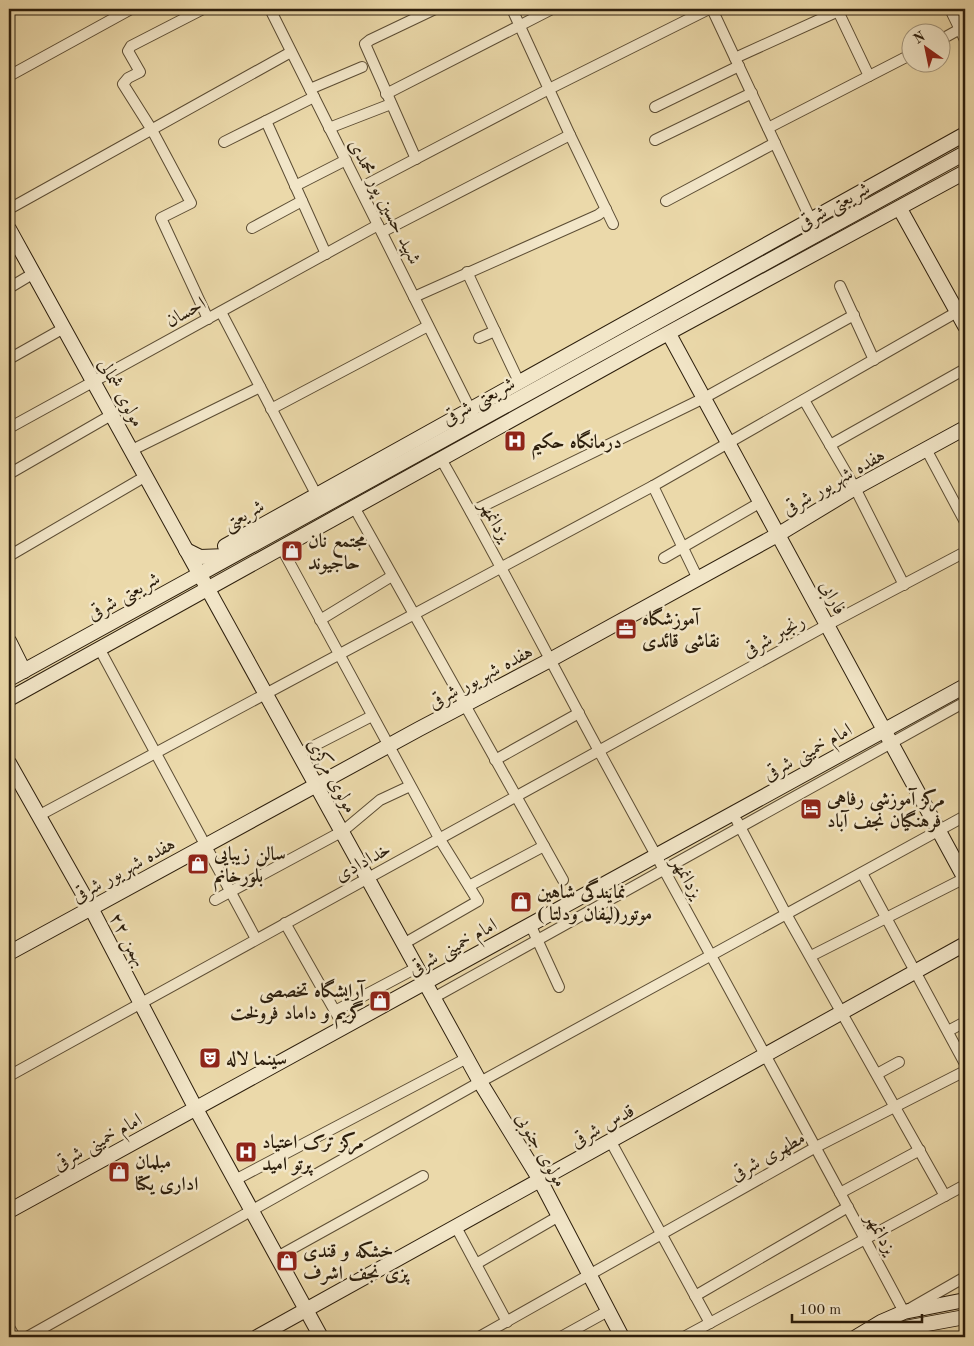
<svg xmlns="http://www.w3.org/2000/svg" width="974" height="1346" font-family="'Old Standard TT',Amiri,serif">
	<rect width="100%" height="100%" fill="#ebd9aa"/>
	<filter id="stains"><feTurbulence type="fractalNoise" baseFrequency=".004" numOctaves="4"/><feColorMatrix values="0 0 0 0 .2 0 0 0 0 .09 0 0 0 0 .02 0 0 0 .5 -.17"/></filter>
	<radialGradient id="worn" r=".72"><stop offset=".6" stop-color="#630" stop-opacity="0"/><stop offset="1" stop-color="#630" stop-opacity=".3"/></radialGradient>
	<g fill="none" stroke-linecap="round" stroke-linejoin="round">
		<g stroke="#5c4d34" stroke-width="12">
			<g id="street">
				<polyline points="203,9 131,46 128,51 140,72 128,78 123,84 152,130 191,203 161,218 208,319"/>
				<polyline points="270,9 473,415"/>
				<polyline points="512,9 570,135 613,224"/>
				<polyline points="712,9 811,220"/>
				<polyline points="837,9 869,76"/>
				<polyline points="950,9 965,40"/>
				<polyline points="942,39 960,29"/>
				<polyline points="735,58 843,9"/>
				<polyline points="9,76 131,9"/>
				<polyline points="310,89 362,67"/>
				<polyline points="386,94 552,9"/>
				<polyline points="655,107 739,66"/>
				<polyline points="266,121 326,254"/>
				<polyline points="329,128 391,104"/>
				<polyline points="768,128 912,54"/>
				<polyline points="655,140 752,93"/>
				<polyline points="224,142 314,97"/>
				<polyline points="416,159 365,44 370,40 435,9"/>
				<polyline points="295,186 346,160"/>
				<polyline points="360,188 549,89 709,9"/>
				<polyline points="666,201 775,143"/>
				<polyline points="9,209 291,52"/>
				<polyline points="252,228 302,201"/>
				<polyline points="382,232 570,135"/>
				<polyline points="467,272 519,382"/>
				<polyline points="840,286 874,360"/>
				<polyline points="9,288 34,273"/>
				<polyline points="414,297 598,215 606,209"/>
				<polyline points="221,312 316,494"/>
				<polyline points="479,338 495,331"/>
				<polyline points="9,359 64,328"/>
				<polyline points="804,400 855,488 904,585"/>
				<polyline points="271,409 428,326"/>
				<polyline points="9,428 378,225"/>
				<polyline points="830,445 965,369"/>
				<polyline points="926,449 965,522"/>
				<polyline points="132,450 260,387"/>
				<path d="M441,459C496,555 546,653 599,751C701,938 804,1124 904,1312L965,1277"/>
				<polyline points="9,474 113,414"/>
				<polyline points="653,486 698,579"/>
				<polyline points="354,507 563,880"/>
				<polyline points="471,512 704,398 854,315"/>
				<polyline points="281,547 439,838 478,901 405,943"/>
				<polyline points="9,556 146,476"/>
				<polyline points="664,558 761,502"/>
				<polyline points="320,620 392,576"/>
				<polyline points="99,648 256,939"/>
				<polyline points="300,753 372,716"/>
				<polyline points="495,760 579,713"/>
				<polyline points="38,816 653,486 957,312"/>
				<polyline points="737,821 786,914 945,1196"/>
				<polyline points="862,873 965,1064"/>
				<polyline points="469,886 544,846"/>
				<polyline points="215,900 343,831 380,800 410,786"/>
				<polyline points="285,923 344,1027"/>
				<polyline points="530,924 559,987"/>
				<polyline points="811,956 965,878"/>
				<polyline points="435,997 965,702"/>
				<polyline points="335,1011 418,967"/>
				<polyline points="948,1031 965,1022"/>
				<polyline points="877,1074 899,1062"/>
				<polyline points="9,1076 827,625 965,552"/>
				<polyline points="611,1142 710,1323"/>
				<polyline points="235,1180 467,1058"/>
				<polyline points="840,1193 920,1150"/>
				<polyline points="456,1227 507,1322"/>
				<polyline points="277,1257 423,1176"/>
				<polyline points="476,1264 559,1216"/>
				<polyline points="695,1296 848,1207"/>
				<polyline points="9,1327 15,1337"/>
				<polyline points="27,1337 480,1082 965,816"/>
				<polyline points="479,1337 816,1147 965,1071"/>
				<polyline points="561,1337 608,1311"/>
				<polyline points="684,1337 965,1185"/>
			</g>
		</g>
		<g stroke="#2c1e0c" stroke-width="16">
			<g id="secondary">
				<polyline points="900,209 965,326"/>
				<polyline points="9,229 480,1082 540,1180 622,1337"/>
				<polyline points="669,334 965,879"/>
				<polyline points="225,546 965,134"/>
				<polyline points="186,550 200,557 227,556"/>
				<polyline points="9,641 24,671"/>
				<polyline points="9,679 965,153"/>
				<polyline points="9,699 648,344 965,172"/>
				<polyline points="9,763 91,908 196,1109 321,1337"/>
				<polyline points="9,953 419,729 550,660 779,534 855,488 965,428"/>
				<polyline points="9,1211 965,686"/>
				<polyline points="867,1335 965,1317"/>
				<polyline points="257,1337 965,944"/>
				<polyline points="856,1337 881,1322 904,1312 965,1300"/>
			</g>
		</g>
		<use href="#street" stroke="#f2e6c8" stroke-width="10"/>
		<use href="#secondary" stroke="#f2e6c8" stroke-width="14"/>
	</g>
	<defs>
		<g id="hospital-square" transform="scale(1.125)"><rect x="-9" y="-9" width="18" height="18" rx="4" fill="#8f2418" stroke="#f2e6c8"/><path d="M-5-5h3v3.5h4V-5h3V5h-3V1.5h-4V5h-3Z" fill="#fff"/></g>
		<g id="shop-square" transform="scale(1.125)"><rect x="-9" y="-9" width="18" height="18" rx="4" fill="#8f2418" stroke="#f2e6c8"/><path d="M-5-2.5h2.3a2.7 3.5 0 0 1 5.4 0H5L5.5 6h-11ZM-1.5-2.5h3a1.5 2.3 0 0 0-3 0Z" fill="#fff"/></g>
		<g id="office-square" transform="scale(1.125)"><rect x="-9" y="-9" width="18" height="18" rx="4" fill="#8f2418" stroke="#f2e6c8"/><path d="M-6-3h4V-5.5h4V-3h4V5H-6ZM-1-4.5V-3h2v-1.5ZM-6 0V1H6V0Z" fill="#fff"/></g>
		<g id="hotel-square" transform="scale(1.125)"><rect x="-9" y="-9" width="18" height="18" rx="4" fill="#8f2418" stroke="#f2e6c8"/><path d="M-6-4.5h1.5V1H6V5H4.5V3h-9V5H-6ZM-4 0a1.8 1.8 0 1 1 3.6 0ZM.5 0V-2.5h3Q6-2.5 6 0Z" fill="#fff"/></g>
		<g id="theatre-square" transform="scale(1.125)"><rect x="-9" y="-9" width="18" height="18" rx="4" fill="#8f2418" stroke="#f2e6c8"/><path d="M-5-5.5Q0-4 5-5.5V0Q5 5 0 6Q-5 5-5 0ZM-3.3-2.5H-1v1.5H-3.3ZM1-2.5H3.3v1.5H1ZM-2.8 1Q0 5.5 2.8 1Z" fill="#fff"/></g>
	</defs>
	<g fill-rule="evenodd">
		<use href="#hospital-square" x="515" y="441"/>
		<use href="#shop-square" x="292" y="551"/>
		<use href="#office-square" x="626" y="629"/>
		<use href="#hotel-square" x="811" y="809"/>
		<use href="#shop-square" x="198" y="864"/>
		<use href="#shop-square" x="521" y="902"/>
		<use href="#shop-square" x="380" y="1001"/>
		<use href="#theatre-square" x="210" y="1058"/>
		<use href="#hospital-square" x="246" y="1152"/>
		<use href="#shop-square" x="119" y="1172"/>
		<use href="#shop-square" x="287" y="1261"/>
	</g>
	<g text-anchor="middle" stroke-width="5" stroke-linejoin="round" paint-order="stroke">
		<g font-size="19" fill="#2c1e0c" stroke="#f2e6c8">
			<text transform="translate(386 201) rotate(63)" y="7">شهید حسین پور محمدی</text>
			<text transform="translate(833 205) rotate(-29)" y="7">شریعتی شرقی</text>
			<text transform="translate(185 311) rotate(-29)" y="7">احسان</text>
			<text transform="translate(122 392) rotate(61)" y="7">مولوی شمالی</text>
			<text transform="translate(478 400) rotate(-29)" y="7">شریعتی شرقی</text>
			<text transform="translate(833 481) rotate(-30)" y="7">هفده شهریور شرقی</text>
			<text transform="translate(243 514) rotate(-30)" y="7">شریعتی</text>
			<text transform="translate(496 520) rotate(61)" y="7">یزدانمهر</text>
			<text transform="translate(123 595) rotate(-29)" y="7">شریعتی شرقی</text>
			<text transform="translate(834 597) rotate(62)" y="7">فارابی</text>
			<text transform="translate(773 635) rotate(-29)" y="7">رنجبر شرقی</text>
			<text transform="translate(480 676) rotate(-28)" y="7">هفده شهریور شرقی</text>
			<text transform="translate(807 751) rotate(-29)" y="7">امام خمینی شرقی</text>
			<text transform="translate(333 775) rotate(61)" y="7">مولوی مرکزی</text>
			<text transform="translate(362 861) rotate(-29)" y="7">خدادادی</text>
			<text transform="translate(123 869) rotate(-29)" y="7">هفده شهریور شرقی</text>
			<text transform="translate(688 877) rotate(61)" y="7">یزدانمهر</text>
			<text transform="translate(129 939) rotate(62)" y="7">۲۲ بهمن</text>
			<text transform="translate(452 946) rotate(-29)" y="7">امام خمینی شرقی</text>
			<text transform="translate(602 1125) rotate(-29)" y="7">قدس شرقی</text>
			<text transform="translate(97 1141) rotate(-29)" y="7">امام خمینی شرقی</text>
			<text transform="translate(542 1149) rotate(60)" y="7">مولوی جنوبی</text>
			<text transform="translate(767 1155) rotate(-29)" y="7">مطهری شرقی</text>
			<text transform="translate(882 1233) rotate(62)" y="7">یزدانمهر</text>
		</g>
		<g font-size="19" font-weight="bold" fill="#2c1e0c" stroke="#f2e6c8" text-anchor="start">
			<text x="531" y="448">درمانگاه حکیم</text>
			<text x="308" y="547">مجتمع نان<tspan x="308" dy="22">حاجیوند</tspan></text>
			<text x="642" y="625">آموزشگاه<tspan x="642" dy="22">نقاشی قائدی</tspan></text>
			<text x="827" y="805">مرکز آموزشی رفاهی<tspan x="827" dy="22">فرهنگیان نجف آباد</tspan></text>
			<text x="214" y="860">سالن زیبایی<tspan x="214" dy="22">بلورخانم</tspan></text>
			<text x="537" y="898">نمایندگی شاهین<tspan x="537" dy="22">موتور(لیفان ودلتا )</tspan></text>
			<text x="364" y="997" text-anchor="end">آرایشگاه تخصصی<tspan x="364" dy="22">گریم و داماد فرولخت</tspan></text>
			<text x="226" y="1065">سینما لاله</text>
			<text x="262" y="1148">مرکز ترک اعتیاد<tspan x="262" dy="22">پرتو امید</tspan></text>
			<text x="135" y="1168">مبلمان<tspan x="135" dy="22">اداری یکتا</tspan></text>
			<text x="303" y="1257">خشکه و قندی<tspan x="303" dy="22">پزی نجف اشرف</tspan></text>
		</g>
	</g>
	<rect width="974" height="1346" fill="none" stroke="#ebd9aa" stroke-width="30"/>
	<rect x="10" y="10" width="954" height="1326" fill="none" stroke="#2c1e0c" stroke-width="2.5"/>
	<rect x="15" y="15" width="944" height="1316" fill="none" stroke="#2c1e0c"/>
	<g transform="translate(926 48) rotate(327)"><circle r="24" fill="#f2e6c8" stroke="#a3967d"/>
	<path d="M0-4L9 19L0 12L-9 19Z" fill="#8f2418"/>
	<text y="-8" font-size="14" font-weight="bold" text-anchor="middle" fill="#2c1e0c">N</text>
	</g>
	<path d="M792 1314v8h130v-8" fill="none" stroke="#2c1e0c" stroke-width="2.5"/>
	<text x="799" y="1314" font-size="15" fill="#2c1e0c" stroke="#f2e6c8" stroke-width="4" paint-order="stroke">100 m</text>
	<rect width="100%" height="100%" filter="url(#stains)"/>
	<rect width="100%" height="100%" fill="url(#worn)"/>
</svg>
